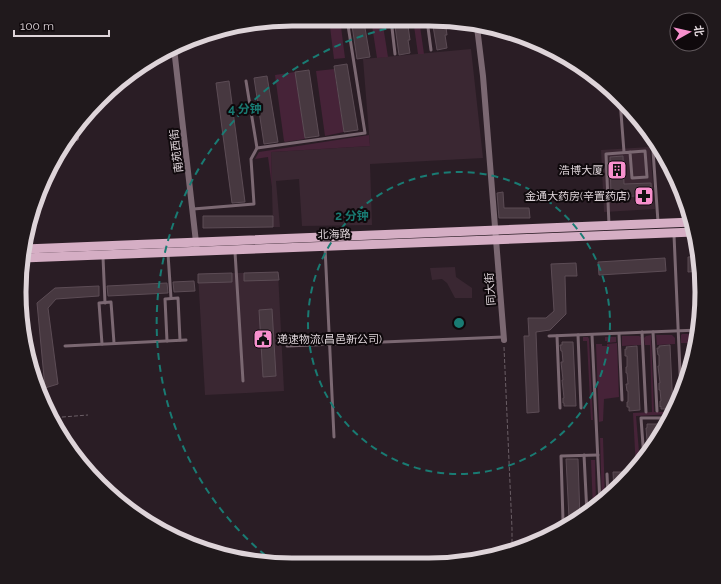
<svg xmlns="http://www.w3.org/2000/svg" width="721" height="584" font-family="Raleway,'Noto Sans SC',sans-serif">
	<rect width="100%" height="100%" fill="#2a1d25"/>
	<g fill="#3a2732">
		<polygon points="471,49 483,158 370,164 372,225 302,226 299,179 276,181 280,227 273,227 271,152 370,146 363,59"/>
		<polygon points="650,147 655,209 604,212 601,150"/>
		<polygon points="455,267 456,277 472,288 472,298 455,298 447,283 442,279 432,280 430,268"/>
		<polygon points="278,272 284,391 205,395 198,274"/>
	</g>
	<g fill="#462338">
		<polygon points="329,19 340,19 345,58 334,59"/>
		<polygon points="371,19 382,19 388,57 377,58"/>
		<polygon points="413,19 419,19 424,54 418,54"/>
		<polygon points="334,69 344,132 325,136 316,71"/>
		<polygon points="295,72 305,139 285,142 284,141 275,75"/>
		<polygon points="369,135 370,146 271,152 272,187 268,157 255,159 259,152"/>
		<polygon points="682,334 692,334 692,343 681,343 681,335"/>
		<polygon points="651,335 654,412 673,412 672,414 636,416 640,464 636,469 633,413 652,412 650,345 645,345 644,338 646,336"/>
		<polygon points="656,335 672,335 675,338 675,344 657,345"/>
		<polygon points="622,336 639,336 641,337 641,345 622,346"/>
		<polygon points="583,337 588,337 589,339 593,420 591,420 587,341 583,341"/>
		<polygon points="605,337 616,337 616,342 607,343 607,341 605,341"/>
		<polygon points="617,343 619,397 604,399 603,421 599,422 596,344 602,344 602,346 607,346 607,344"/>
		<polygon points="600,438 603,438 605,499 602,502"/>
		<polygon points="591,460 595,460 596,507 593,510"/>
	</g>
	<g fill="#473840" stroke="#5c4c55">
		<polygon points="351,19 362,19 363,22 364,22 370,57 357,59"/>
		<polygon points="394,19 407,19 410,40 408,40 410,53 399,55"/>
		<polygon points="432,20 443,20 444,27 446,27 447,35 445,35 447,48 437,50"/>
		<polygon points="347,64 358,130 344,132 334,66"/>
		<polygon points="309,70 319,136 305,138 295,72"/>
		<polygon points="267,76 278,142 264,144 254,78"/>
		<polygon points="229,81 245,202 232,203 216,83"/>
		<polygon points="623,156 624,184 651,183 652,200 636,201 636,196 611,197 610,157"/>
		<polygon points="503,192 504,208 529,208 530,218 499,218 497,193"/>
		<polygon points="203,216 273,216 273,227 203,228"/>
		<polygon points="698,256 701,271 688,272 688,257"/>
		<polygon points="665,258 666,271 599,275 598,262"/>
		<polygon points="576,263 577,276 565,276 566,314 550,330 536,332 539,412 527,413 524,336 529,336 528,318 546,318 554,311 551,264"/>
		<polygon points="278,272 279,280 244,281 244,273"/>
		<polygon points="232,273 232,282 198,283 198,274"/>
		<polygon points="194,281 195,291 174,292 173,282"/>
		<polygon points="167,283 168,293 108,296 107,286"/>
		<polygon points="99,286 99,296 56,299 48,308 58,384 45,388 37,303 55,288"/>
		<polygon points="272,309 276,376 263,377 259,310"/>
		<polygon points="562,342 573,342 576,406 564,406 564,403 563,403 563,398 564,398 562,380 563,380 561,362 563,362 562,351 561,351 560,345 562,345"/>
		<polygon points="670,345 673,409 661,409 661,406 660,407 660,401 661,401 660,390 659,390 659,383 660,383 658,366 659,366 659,355 658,355 657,348 659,348 659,346"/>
		<polygon points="637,346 640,410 629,411 629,407 627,407 627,402 628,402 628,391 627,391 626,384 628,384 627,373 626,373 626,367 627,367 627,356 625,356 625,349 627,349 626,347"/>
		<polygon points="647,424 658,424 659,438 648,453 646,428 647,428"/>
		<polygon points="566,459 578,459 580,518 569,518"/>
		<polygon points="613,472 624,472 625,481 614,491"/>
	</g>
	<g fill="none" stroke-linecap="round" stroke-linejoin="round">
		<g stroke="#6a5e65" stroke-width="1" stroke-dasharray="4 2" stroke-linecap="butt">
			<polyline points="504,347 512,529 512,551"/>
			<polyline points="50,418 88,415"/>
		</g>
		<g stroke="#7b6872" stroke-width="3">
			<polyline points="391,19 395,54"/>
			<polyline points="427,20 431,50"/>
			<polyline points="246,81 257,148"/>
			<polyline points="620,100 624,152"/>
			<polyline points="652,136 658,222"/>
			<polyline points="193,209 254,204 251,159 257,148 365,133 347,19"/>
			<polyline points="609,225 606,154 645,151 647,177 632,178 630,152"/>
			<polyline points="674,235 681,394"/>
			<polyline points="325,247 334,437"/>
			<polyline points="235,252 243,381"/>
			<polyline points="168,254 171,298"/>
			<polyline points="103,257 105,303"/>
			<polyline points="642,332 646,412"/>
			<polyline points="653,332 657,411"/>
			<polyline points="619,334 622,400"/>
			<polyline points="578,335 581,408"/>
			<polyline points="592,335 600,504"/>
			<polyline points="549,336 699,330"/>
			<polyline points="557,336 560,408"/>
			<polyline points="167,341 165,299 178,298 180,340"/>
			<polyline points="102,344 99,303 111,302 114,343"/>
			<polyline points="65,346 186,340"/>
			<polyline points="287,346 503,337"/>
			<polyline points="663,418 664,430"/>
			<polyline points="584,455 587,514"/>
			<polyline points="644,459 641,418 670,418"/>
			<polyline points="630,471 631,475"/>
			<polyline points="607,474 608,497"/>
			<polyline points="563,520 561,456 598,455"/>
		</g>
		<g stroke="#7b6872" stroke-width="6">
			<polyline points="477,27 483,76 504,340"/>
			<polyline points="174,48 197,251"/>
			<polyline points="69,139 76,138"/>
		</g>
		<g stroke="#d5aec4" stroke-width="9">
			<polyline points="25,249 693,222"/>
			<polyline points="23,258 694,232"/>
		</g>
	</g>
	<g fill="none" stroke="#197b73" stroke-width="2" stroke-dasharray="7 5">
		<circle cx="459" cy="323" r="151"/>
		<path d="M275 563A303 303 0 0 1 448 20"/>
	</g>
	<defs>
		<g id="building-square" transform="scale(1)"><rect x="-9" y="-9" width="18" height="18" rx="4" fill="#f790cd" stroke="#0f090c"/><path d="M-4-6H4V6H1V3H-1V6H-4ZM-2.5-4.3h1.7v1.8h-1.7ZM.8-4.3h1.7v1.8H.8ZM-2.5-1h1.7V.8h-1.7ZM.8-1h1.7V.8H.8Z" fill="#111"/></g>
		<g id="pharmacy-square" transform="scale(1)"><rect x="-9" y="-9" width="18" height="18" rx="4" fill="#f790cd" stroke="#0f090c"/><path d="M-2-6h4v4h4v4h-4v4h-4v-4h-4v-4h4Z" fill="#111"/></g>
		<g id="civic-square" transform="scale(1)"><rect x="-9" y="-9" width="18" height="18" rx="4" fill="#f790cd" stroke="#0f090c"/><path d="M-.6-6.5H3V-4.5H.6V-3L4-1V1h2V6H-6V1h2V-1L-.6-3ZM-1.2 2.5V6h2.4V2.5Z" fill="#111"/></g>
	</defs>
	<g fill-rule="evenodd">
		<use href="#building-square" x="617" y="170"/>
		<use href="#pharmacy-square" x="644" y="196"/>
		<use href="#civic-square" x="263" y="339"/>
	</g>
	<g text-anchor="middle" stroke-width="4" stroke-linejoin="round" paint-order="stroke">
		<g font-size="11" fill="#ded4d9" stroke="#0f090c">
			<text transform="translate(176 151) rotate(-97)" y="4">南苑西街</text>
			<text transform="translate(334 234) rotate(-2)" y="4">北海路</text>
			<text transform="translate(490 289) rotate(-94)" y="4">同大街</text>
		</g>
		<g font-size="11" fill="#ded4d9" stroke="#0f090c" text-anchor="end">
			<text x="603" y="174">浩博大厦</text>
			<text x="630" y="200">金通大药房(辛置药店)</text>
			<text x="277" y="343" text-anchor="start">递速物流(昌邑新公司)</text>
		</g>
	</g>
	<path d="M0 0H721V584H0ZM292 26H429A266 266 0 0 1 695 292V292A266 266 0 0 1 429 558H292A266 266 0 0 1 26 292V292A266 266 0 0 1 292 26Z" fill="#20191c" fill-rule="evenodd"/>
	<path fill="none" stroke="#ded4d9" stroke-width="5" d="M292 26H429A266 266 0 0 1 695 292V292A266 266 0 0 1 429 558H292A266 266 0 0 1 26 292V292A266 266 0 0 1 292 26Z"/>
	<circle cx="459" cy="323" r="6" fill="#197b73" stroke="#0f090c" stroke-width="2"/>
	<g font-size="12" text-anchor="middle" font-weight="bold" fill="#197b73" stroke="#0f090c" stroke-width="4" stroke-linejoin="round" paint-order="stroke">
		<text x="245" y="113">4 分钟</text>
		<text x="352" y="220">2 分钟</text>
	</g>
	<g transform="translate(689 32) rotate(82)"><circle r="19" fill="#0f090c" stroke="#625a5e"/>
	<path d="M0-3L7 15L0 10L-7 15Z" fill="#f790cd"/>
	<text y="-6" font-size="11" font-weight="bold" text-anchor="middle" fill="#ded4d9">北</text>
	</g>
	<path d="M14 30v6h95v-6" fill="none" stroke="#ded4d9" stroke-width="2"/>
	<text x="20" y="30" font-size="12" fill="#ded4d9" stroke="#0f090c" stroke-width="3" paint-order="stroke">100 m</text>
</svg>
